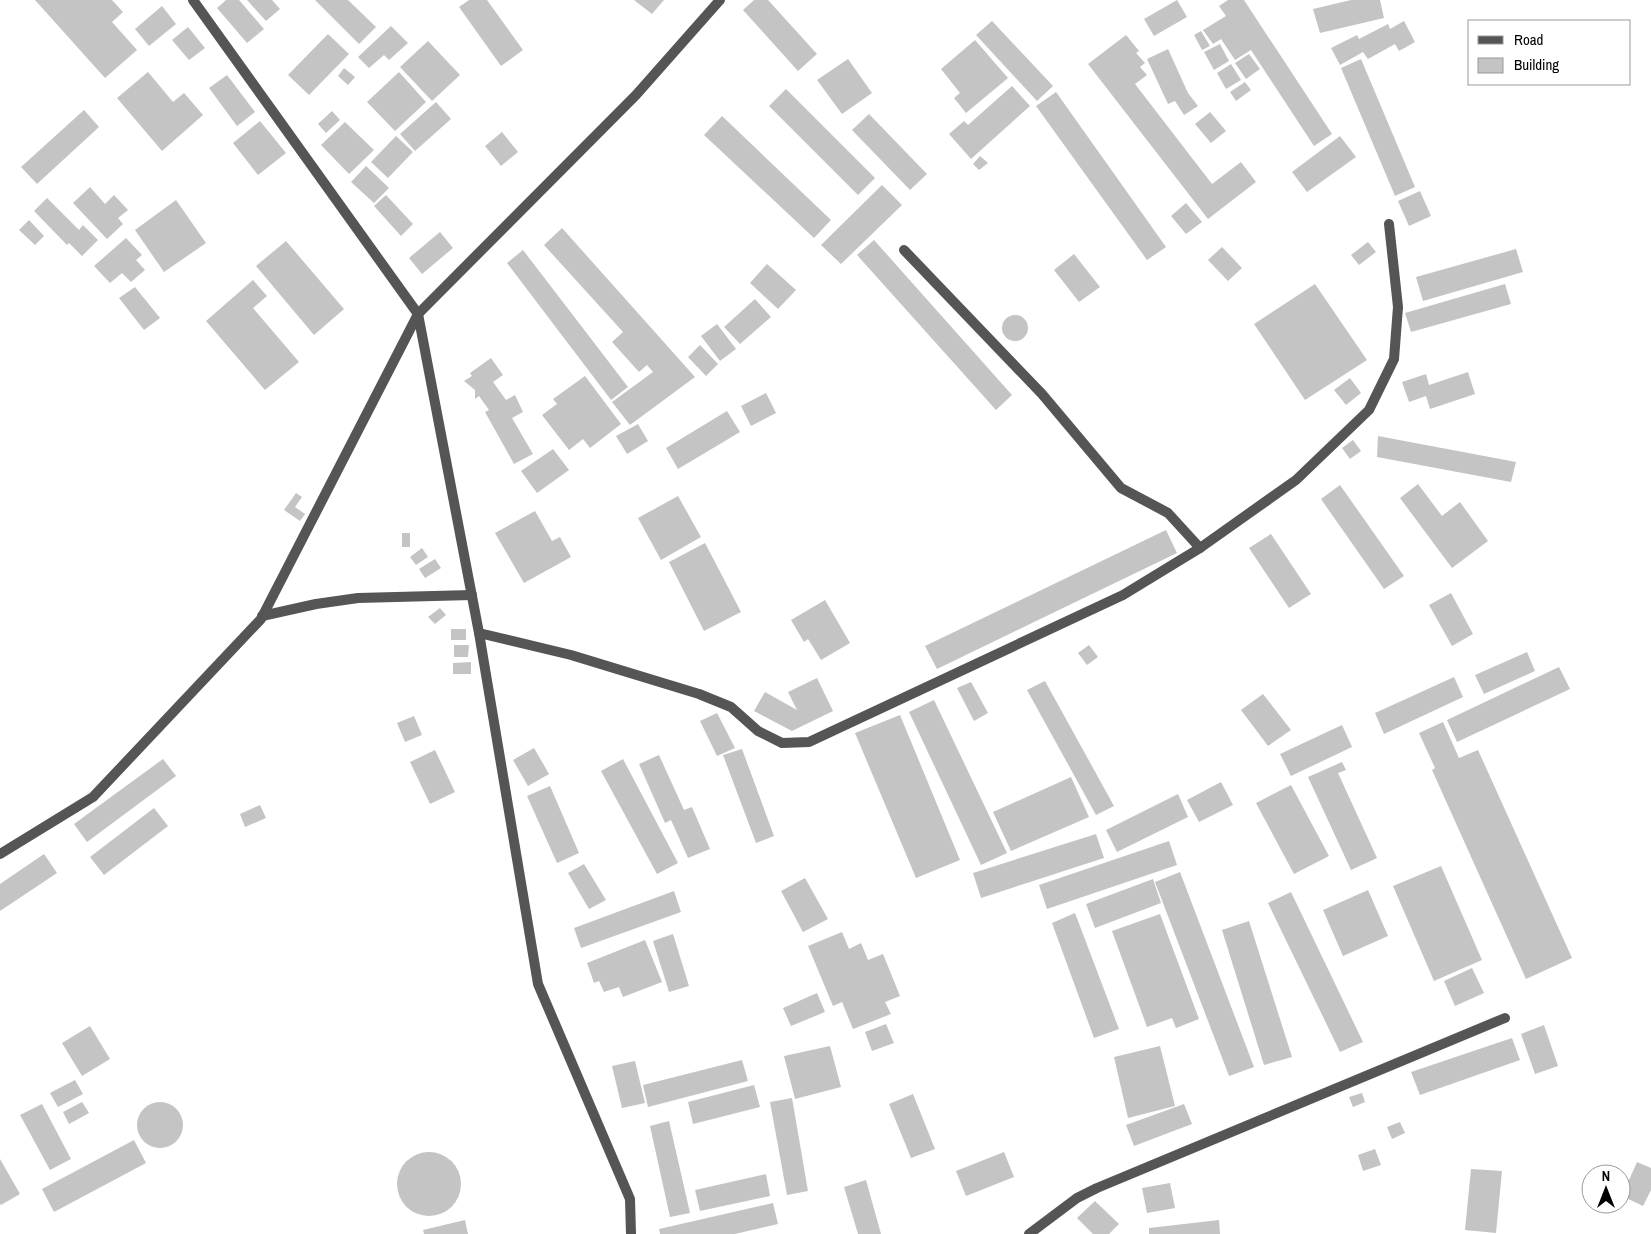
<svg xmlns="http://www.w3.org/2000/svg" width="1651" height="1234" font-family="'Archivo Narrow',sans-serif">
	<rect width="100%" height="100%" fill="#fff"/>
	<g fill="#c4c4c4">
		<polygon points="35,0 112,0 123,12 112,22 137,50 105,78"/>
		<polygon points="226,0 239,0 264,29 247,43 217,8"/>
		<polygon points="247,0 272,0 280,9 266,21"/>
		<polygon points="315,0 348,0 376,27 359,44"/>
		<polygon points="469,0 487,0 523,50 501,66 459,7"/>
		<polygon points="634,0 664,0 652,14"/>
		<polygon points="754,0 768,0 817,54 798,71 743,10"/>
		<polygon points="1177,0 1187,17 1154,36 1144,19"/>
		<polygon points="1228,0 1244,0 1332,134 1314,146 1251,50 1235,60 1221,39 1213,44 1203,30 1226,16 1219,6"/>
		<polygon points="1351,0 1380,0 1384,18 1320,33 1313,9"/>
		<polygon points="162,6 176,24 149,46 135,29"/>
		<polygon points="992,21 1053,86 1037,101 976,35"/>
		<polygon points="1404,21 1415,42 1399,51 1395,44 1368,59 1363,52 1340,65 1331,48 1357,35 1359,39 1388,24 1390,29"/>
		<polygon points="391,26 408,43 389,60 384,55 369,68 358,57"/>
		<polygon points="188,27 205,48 189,60 172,40"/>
		<polygon points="1201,31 1210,46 1202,50 1194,35"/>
		<polygon points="328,34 349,54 309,95 288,75"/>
		<polygon points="1126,35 1139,51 1136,53 1145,63 1140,67 1147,75 1135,84 1212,184 1241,162 1256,182 1208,219 1088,64"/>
		<polygon points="975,40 1008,78 966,113 954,98 960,93 941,69"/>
		<polygon points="428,41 460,75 432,101 400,67"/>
		<polygon points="1220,44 1229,61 1214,70 1204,52"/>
		<polygon points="1168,49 1188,93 1198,106 1184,115 1175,101 1168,104 1147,59"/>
		<polygon points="1249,54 1260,69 1246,79 1235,63"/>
		<polygon points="848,59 872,93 842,114 817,80"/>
		<polygon points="1361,59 1415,187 1395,196 1341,68"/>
		<polygon points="1231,64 1241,80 1226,89 1217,73"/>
		<polygon points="344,68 355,77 348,85 338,76"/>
		<polygon points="148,72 173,102 184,93 203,115 162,151 117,98"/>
		<polygon points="399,72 426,102 395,131 367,102"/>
		<polygon points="227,75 255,112 237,126 209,88"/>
		<polygon points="1245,82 1251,90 1236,101 1230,92"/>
		<polygon points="1012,86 1030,106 971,159 949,134 964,121 968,125"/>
		<polygon points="786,89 875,178 858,195 769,106"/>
		<polygon points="1056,92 1166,247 1147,260 1036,106"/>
		<polygon points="436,102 451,119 415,151 400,134"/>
		<polygon points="84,110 99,127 37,184 21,167"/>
		<polygon points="332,111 340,120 326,133 318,124"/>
		<polygon points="1210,112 1226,131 1211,143 1195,124"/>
		<polygon points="869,114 927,174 910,190 852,130"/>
		<polygon points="722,116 831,220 814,238 704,135"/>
		<polygon points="260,121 286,153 258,175 233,143"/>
		<polygon points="345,122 374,150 349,174 321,145"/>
		<polygon points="502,132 518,152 501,166 485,146"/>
		<polygon points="396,136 413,152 388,178 371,162"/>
		<polygon points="1340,136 1356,157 1307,192 1292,172"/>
		<polygon points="980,156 988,163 979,170 973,164"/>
		<polygon points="366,166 389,188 374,203 351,182"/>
		<polygon points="882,185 902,205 841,264 821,245"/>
		<polygon points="90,187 105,204 114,195 128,210 118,218 123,224 107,239 73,203"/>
		<polygon points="1420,191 1431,216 1409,226 1398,201"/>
		<polygon points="386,195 413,224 401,236 374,206"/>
		<polygon points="47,198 79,230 83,225 98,240 82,256 69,243 67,245 34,211"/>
		<polygon points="176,200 206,243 164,272 135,230"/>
		<polygon points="1186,203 1202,222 1186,234 1171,216"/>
		<polygon points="29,220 44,236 35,245 19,230"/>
		<polygon points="562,228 695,377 630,425 612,402 653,372 647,365 639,372 612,342 623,332 544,245"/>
		<polygon points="440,232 453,248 422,274 409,258"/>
		<polygon points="126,238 142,255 136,260 145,270 131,282 122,273 110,283 94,266"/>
		<polygon points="874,240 1012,395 996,410 857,255"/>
		<polygon points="286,241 344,309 314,335 256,266"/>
		<polygon points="1368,242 1376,252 1359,265 1351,255"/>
		<polygon points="1222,247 1242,268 1228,281 1208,260"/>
		<polygon points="1516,249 1523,272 1423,301 1416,277"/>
		<polygon points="523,250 628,387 611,400 507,263"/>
		<polygon points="1074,254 1100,287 1079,302 1054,270"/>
		<polygon points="767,264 796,290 778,309 750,283"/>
		<polygon points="253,280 267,296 253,308 299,362 265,390 206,321"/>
		<polygon points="1315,284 1367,360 1305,400 1254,324"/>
		<polygon points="1505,284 1511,304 1411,332 1405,313"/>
		<polygon points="135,287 160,318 144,330 119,298"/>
		<polygon points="755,299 771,317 740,344 724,327"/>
		<circle cx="1015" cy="328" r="13"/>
		<polygon points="717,324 736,349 720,361 701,336"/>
		<polygon points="700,345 718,364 706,376 688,357"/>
		<polygon points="491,358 503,375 493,382 506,400 515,395 523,412 512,418 533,454 514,464 485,412 489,410 479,396 475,399 475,390 464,381 472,376 470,373"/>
		<polygon points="1468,372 1475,394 1430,409 1426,396 1409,402 1402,382 1426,374 1429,385"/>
		<polygon points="585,376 621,424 590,448 583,439 569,450 542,415 557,404 553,399"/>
		<polygon points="1350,378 1361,393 1346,405 1334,390"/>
		<polygon points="766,393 776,413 751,426 741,406"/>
		<polygon points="727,411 740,432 678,469 666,448"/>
		<polygon points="638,424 648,441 627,454 616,436"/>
		<polygon points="1378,436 1516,462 1511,482 1377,457"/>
		<polygon points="1353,440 1361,451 1350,459 1342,448"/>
		<polygon points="553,449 569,470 537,493 521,471"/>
		<polygon points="1418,484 1442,516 1460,502 1488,541 1452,568 1400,498"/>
		<polygon points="1340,485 1404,576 1384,589 1321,499"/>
		<polygon points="296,493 302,497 295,507 305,514 300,521 284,510"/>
		<polygon points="678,496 701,537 661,560 638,518"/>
		<polygon points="535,511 552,541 560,537 571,557 524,583 495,533"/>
		<polygon points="1166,530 1177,553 937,669 925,646"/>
		<rect x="402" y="533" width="8" height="14"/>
		<polygon points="1271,534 1311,594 1289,608 1249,548"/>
		<polygon points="705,543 741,612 704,631 669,562"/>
		<polygon points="422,548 428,557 416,565 410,557"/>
		<polygon points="435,559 441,568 425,578 419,569"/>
		<polygon points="1451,593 1473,634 1452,646 1429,605"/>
		<polygon points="825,600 850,643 821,660 808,639 804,642 791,620"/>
		<polygon points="440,608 446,615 435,624 428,617"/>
		<rect x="451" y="629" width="15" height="11"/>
		<polygon points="454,645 469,645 468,657 454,657"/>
		<polygon points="1089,645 1098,657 1087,665 1078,653"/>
		<polygon points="1527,652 1535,671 1484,694 1475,675"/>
		<polygon points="471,662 471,674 453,674 453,663"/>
		<polygon points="1559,667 1570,689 1457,742 1447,720"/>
		<polygon points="1454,677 1463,697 1384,734 1375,713"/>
		<polygon points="817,678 833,711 792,731 754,711 765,692 797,710 788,692"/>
		<polygon points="1045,681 1114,806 1096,815 1027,690"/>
		<polygon points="971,682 988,713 974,721 957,688"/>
		<polygon points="1263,694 1291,730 1268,746 1241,710"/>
		<polygon points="934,700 1007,853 981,865 909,712"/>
		<polygon points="717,713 735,748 717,756 700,721"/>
		<polygon points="900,715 960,860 916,878 855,733"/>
		<polygon points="414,716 422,735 405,742 397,723"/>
		<polygon points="1443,722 1459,758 1478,750 1572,958 1526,979 1432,770 1435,768 1419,733"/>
		<polygon points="1342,725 1352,747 1291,776 1280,754"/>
		<polygon points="534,748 549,774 528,786 513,760"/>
		<polygon points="742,749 774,836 756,843 723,755"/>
		<polygon points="435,750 455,792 430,804 410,762"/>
		<polygon points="659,755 684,810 692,807 710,849 688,858 671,820 665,823 639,764"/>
		<polygon points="163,759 176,776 87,842 74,824"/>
		<polygon points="623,759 678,863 657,874 601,771"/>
		<polygon points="1342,762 1346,770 1338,773 1377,858 1351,870 1308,777"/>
		<polygon points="1071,777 1089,817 1011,851 993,812"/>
		<polygon points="1221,782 1233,805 1199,822 1187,800"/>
		<polygon points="1291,785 1329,856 1294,874 1256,803"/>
		<polygon points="550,786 579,853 557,863 527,796"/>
		<polygon points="1178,794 1188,817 1117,852 1106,830"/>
		<polygon points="260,805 266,818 245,827 240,814"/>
		<polygon points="154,808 168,826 104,875 90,857"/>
		<polygon points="1096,834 1104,858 981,898 973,873"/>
		<polygon points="1169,841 1177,865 1047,909 1039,885"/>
		<polygon points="44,854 57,873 0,911 0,884"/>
		<polygon points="584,864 606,900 589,909 568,873"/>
		<polygon points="1441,866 1482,960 1434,981 1393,886"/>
		<polygon points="1180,872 1254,1067 1229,1076 1155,882"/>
		<polygon points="805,878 828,919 803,932 781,891"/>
		<polygon points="1153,879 1161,903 1095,928 1086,904"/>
		<polygon points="1368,890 1388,936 1343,956 1323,910"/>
		<polygon points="674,891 681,912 581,948 574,928"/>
		<polygon points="1291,892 1363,1042 1340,1052 1268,903"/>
		<polygon points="1075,913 1119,1029 1094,1038 1052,923"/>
		<polygon points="1160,914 1199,1019 1176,1028 1172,1018 1147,1027 1112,931"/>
		<polygon points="1249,921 1292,1057 1264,1065 1222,930"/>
		<polygon points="842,932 849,949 861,943 868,960 883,954 900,996 885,1002 891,1014 853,1029 842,1002 833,1006 808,946"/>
		<polygon points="673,934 689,986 669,992 653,941"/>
		<polygon points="645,940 662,982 623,997 619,987 604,992 599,981 594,983 587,963"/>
		<polygon points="1472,968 1484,993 1455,1006 1444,981"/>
		<polygon points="817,993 825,1012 791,1026 783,1008"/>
		<polygon points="886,1024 894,1043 872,1051 865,1032"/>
		<polygon points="1544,1025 1558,1066 1535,1074 1521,1034"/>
		<polygon points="90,1026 110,1059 82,1076 62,1043"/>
		<polygon points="1512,1038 1520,1060 1420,1095 1411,1072"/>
		<polygon points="830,1046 841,1087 795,1099 784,1056"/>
		<polygon points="1160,1046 1175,1106 1128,1118 1114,1057"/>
		<polygon points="742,1060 748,1081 648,1107 643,1085"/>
		<polygon points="635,1061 645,1103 622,1108 612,1066"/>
		<polygon points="75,1080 83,1094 58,1107 50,1093"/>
		<polygon points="754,1085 760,1107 693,1124 688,1102"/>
		<polygon points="1362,1093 1365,1102 1353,1107 1349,1097"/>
		<polygon points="913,1094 935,1149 911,1158 889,1104"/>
		<polygon points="792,1098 808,1191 787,1195 770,1102"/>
		<polygon points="82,1102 89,1113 69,1124 63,1112"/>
		<circle cx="160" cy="1125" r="23"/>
		<polygon points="42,1104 71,1159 50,1170 20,1115"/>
		<polygon points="1184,1104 1192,1124 1134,1146 1126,1125"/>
		<polygon points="669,1121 690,1213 670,1217 650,1126"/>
		<polygon points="1400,1122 1405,1133 1392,1139 1387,1127"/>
		<polygon points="134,1140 146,1163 54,1212 42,1189"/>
		<polygon points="1375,1149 1381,1165 1363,1171 1358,1155"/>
		<polygon points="1004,1152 1014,1177 966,1196 956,1171"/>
		<circle cx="429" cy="1184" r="32"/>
		<polygon points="0,1159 20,1194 1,1205 0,1204"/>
		<polygon points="1637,1162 1651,1168 1651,1190 1643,1206 1622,1196"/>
		<polygon points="1471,1169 1502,1171 1496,1233 1465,1230"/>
		<polygon points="766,1174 770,1196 700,1211 695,1190"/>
		<polygon points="866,1180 881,1234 858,1234 844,1187"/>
		<polygon points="1170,1183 1175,1208 1147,1213 1142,1188"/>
		<polygon points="1095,1201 1119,1224 1109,1234 1093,1234 1077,1218"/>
		<polygon points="773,1203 778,1224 735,1234 660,1234 659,1229"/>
		<polygon points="465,1220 468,1234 424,1234 423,1230"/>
		<polygon points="1219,1220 1220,1234 1149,1234 1149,1228"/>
	</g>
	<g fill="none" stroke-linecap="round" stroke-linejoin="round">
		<g stroke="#555" stroke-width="10">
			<polyline points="193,0 418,314 479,633 538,984 630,1199 631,1234"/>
			<polyline points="904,250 1042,394 1121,488 1168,513 1200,548"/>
			<polyline points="262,616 316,604 358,598 472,595"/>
			<polyline points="479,633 571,655 699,694 731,707 758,731 782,743 809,742 1123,595 1200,548 1296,480 1369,410 1394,359 1398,307 1389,224"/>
			<polyline points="0,854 93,797 261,619 418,314 636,95 720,0"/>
			<polyline points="1029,1234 1077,1198 1097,1188 1505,1018"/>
		</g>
	</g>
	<rect x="1468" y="20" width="162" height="65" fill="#ffffff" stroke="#999999"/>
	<rect x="1478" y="36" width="25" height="8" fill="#555555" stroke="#999999"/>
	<text x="1514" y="45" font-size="15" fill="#000000">Road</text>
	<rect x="1478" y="58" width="25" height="15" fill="#c4c4c4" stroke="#999999"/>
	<text x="1514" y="70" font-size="15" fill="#000000">Building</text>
	<g transform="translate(1606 1189)"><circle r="24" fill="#ffffff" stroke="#999999"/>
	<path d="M0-4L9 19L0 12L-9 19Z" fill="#000000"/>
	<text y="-8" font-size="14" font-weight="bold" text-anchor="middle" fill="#000000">N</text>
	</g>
</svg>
